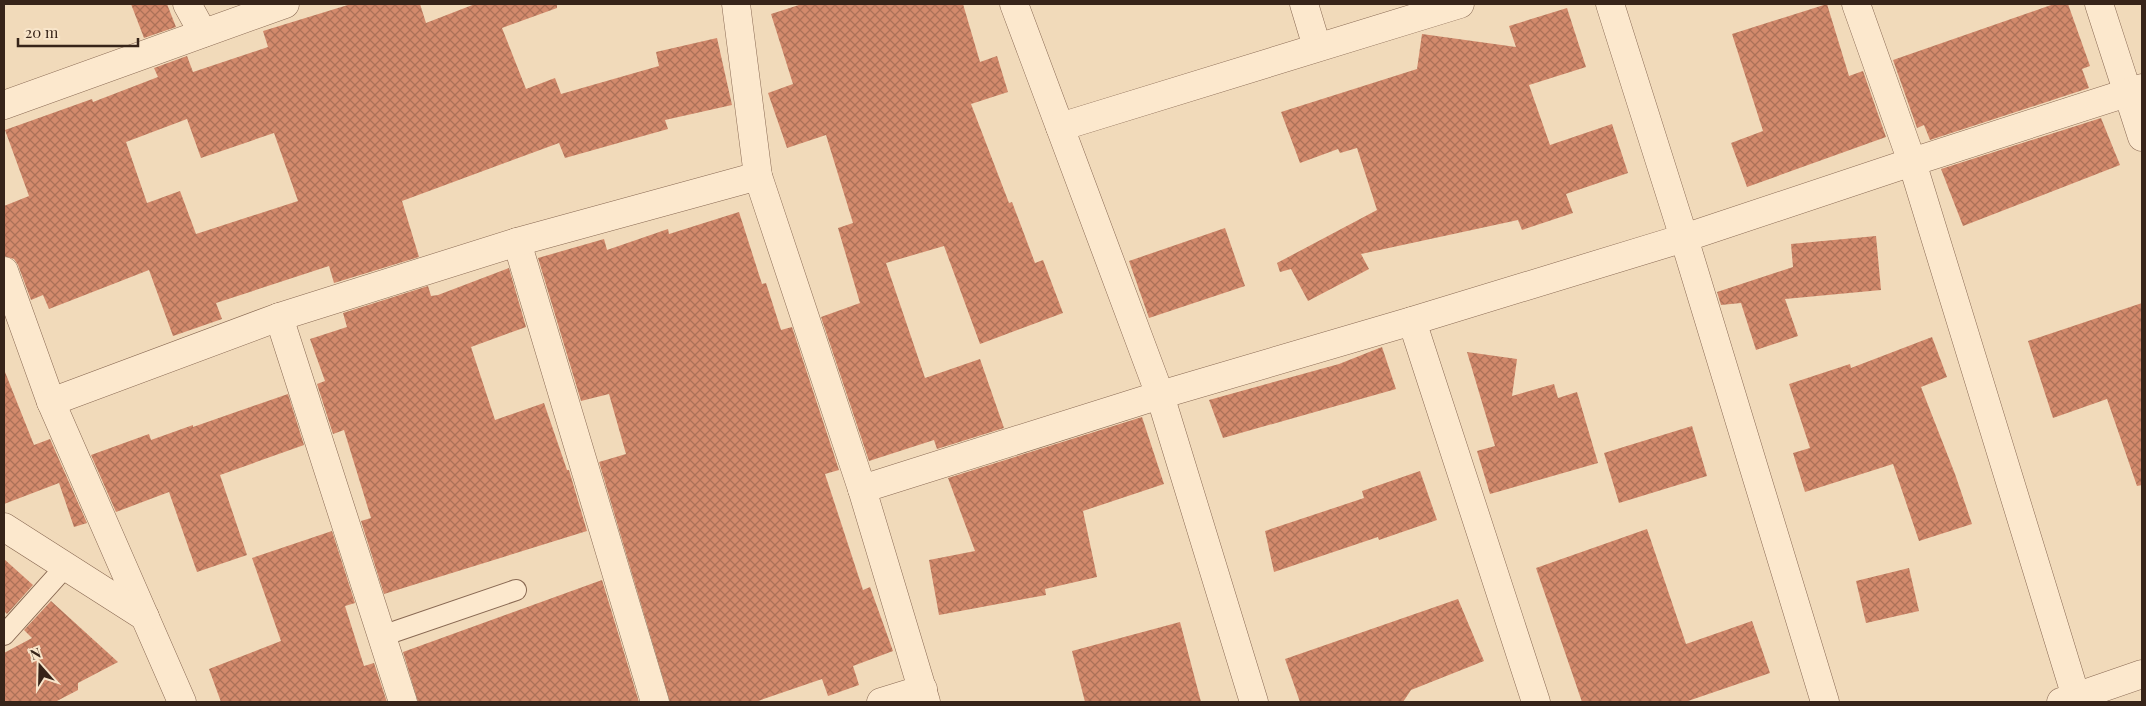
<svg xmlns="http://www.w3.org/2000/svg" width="2146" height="706" font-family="'Playfair Display',serif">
	<defs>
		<pattern id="building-cross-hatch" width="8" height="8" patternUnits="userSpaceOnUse" patternTransform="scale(1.25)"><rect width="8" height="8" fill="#d38a6c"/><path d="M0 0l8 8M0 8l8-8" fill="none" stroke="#ac7158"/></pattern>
	</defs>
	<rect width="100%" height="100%" fill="#f1daba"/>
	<g fill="url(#building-cross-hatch)" fill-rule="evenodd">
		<polygon points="131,4 167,4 176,27 144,38"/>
		<path d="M351,4H420L426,23L475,4H557V8L502,28L526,89L555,78L561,94L659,66L656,52L717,38L732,105L665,120L668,129L565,158L559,143L402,201L419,257L334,283L329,266L216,303L222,319L173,336L149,270L49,309L43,295L31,300L18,265L14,259L4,256V206L29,196L5,130L92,99L93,102L158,77L154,68L187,56L193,72L268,47L263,31ZM187,119L201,158L274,133L298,201L196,234L180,191L147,203L126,142Z"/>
		<polygon points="802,4 963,4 980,62 997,56 1008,92 971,104 1009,203 1012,202 1035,263 1043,260 1063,313 980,344 944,246 886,263 925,378 980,359 1004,428 937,449 934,440 869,461 821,317 860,303 838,228 853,223 826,135 787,148 768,93 793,84 771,14"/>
		<polygon points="1827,4 1849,76 1863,71 1886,137 1747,187 1731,143 1763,131 1732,34"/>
		<polygon points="2054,4 2068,4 2090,66 2082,69 2089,88 1930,140 1924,125 1917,128 1893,60"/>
		<polygon points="1567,8 1586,67 1529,85 1550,145 1612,124 1628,173 1566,194 1573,213 1522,230 1518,220 1361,254 1369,269 1308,301 1291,269 1280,272 1277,263 1377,210 1357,148 1340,153 1338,149 1300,163 1281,112 1417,69 1422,34 1516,47 1509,26"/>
		<polygon points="2101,118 2120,165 1963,226 1941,169"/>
		<polygon points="739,212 762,284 766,283 781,330 792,327 839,470 825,474 863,590 870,587 893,651 853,666 859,685 828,696 822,679 755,702 670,702 599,462 626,454 609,394 581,401 538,258 604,239 607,250 668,229 669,234"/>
		<polygon points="1225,228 1245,286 1149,318 1129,261"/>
		<polygon points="1876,236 1881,290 1785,299 1798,336 1756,350 1741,303 1721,305 1717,292 1793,267 1791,244"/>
		<polygon points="509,268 526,327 471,347 495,420 544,403 567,470 569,470 587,531 384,594 361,521 371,518 344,430 333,434 317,384 325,381 310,339 347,327 343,313 428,286 431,296 438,295"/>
		<polygon points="2142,303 2142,485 2137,486 2107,399 2053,418 2028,341"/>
		<polygon points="1932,337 1947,377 1921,387 1955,474 1972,524 1919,541 1893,464 1805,492 1793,453 1810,448 1789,384 1850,364 1851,368"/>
		<polygon points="1382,347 1396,389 1223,438 1209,400 1339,364"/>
		<polygon points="1467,352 1517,359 1512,396 1554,384 1558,398 1577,392 1598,463 1490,494 1477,451 1495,446"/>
		<polygon points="5,372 34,445 50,439 87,523 74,527 59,483 4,504"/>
		<polygon points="288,394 304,445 220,475 247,555 197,572 169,492 116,512 91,455 149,434 151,440 193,425 193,427"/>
		<polygon points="1142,417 1164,484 1083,511 1097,577 1045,589 1046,595 939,615 929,560 975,551 948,478"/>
		<polygon points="1692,426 1707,476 1619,503 1604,453"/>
		<polygon points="1420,471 1437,520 1379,540 1378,537 1274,572 1265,531 1364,498 1362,491"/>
		<polygon points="1647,529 1686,644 1752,621 1770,673 1685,702 1582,702 1536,568"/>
		<polygon points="332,531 355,603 345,606 364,666 374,663 387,702 221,702 209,669 281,641 252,558"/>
		<polygon points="4,559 33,585 7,614 4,611"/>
		<polygon points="1909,568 1919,611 1866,623 1856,581"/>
		<polygon points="602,580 639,702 418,702 403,652"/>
		<polygon points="1458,599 1484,661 1411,690 1403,702 1300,702 1285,659"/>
		<polygon points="51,601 118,662 78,683 78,690 55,702 4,702 4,653 32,638 24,630"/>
		<polygon points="1180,622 1201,702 1085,702 1072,651"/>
	</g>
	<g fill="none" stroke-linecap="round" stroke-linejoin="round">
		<g stroke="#896953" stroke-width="22">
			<g id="lane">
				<polyline points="4,635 66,566"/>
				<polyline points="382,636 516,590"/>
			</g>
		</g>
		<g stroke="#896953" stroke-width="29">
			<g id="street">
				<polyline points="187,4 203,33"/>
				<polyline points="736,4 758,176 862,489 926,702"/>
				<polyline points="1014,4 1160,395 1254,702"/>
				<polyline points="1304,4 1317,47"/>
				<polyline points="1610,4 1684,238 1825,702"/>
				<polyline points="1856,4 1912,162 2076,697"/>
				<polyline points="2099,4 2142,137"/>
				<polyline points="4,105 285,4"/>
				<polyline points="1060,127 1460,4"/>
				<polyline points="517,242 655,702"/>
				<polyline points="4,271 51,402 182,702"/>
				<polyline points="279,317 403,702"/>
				<polyline points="1412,321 1536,702"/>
				<polyline points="51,402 279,317 517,242 758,176"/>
				<polyline points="862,489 1160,395 1412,321 1684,238 1912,162 2142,88"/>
				<polyline points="4,527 145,617"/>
				<polyline points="881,702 923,689"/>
				<polyline points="2061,702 2142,674"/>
			</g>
		</g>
		<use href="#lane" stroke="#fce8cd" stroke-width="20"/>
		<use href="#street" stroke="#fce8cd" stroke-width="28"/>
	</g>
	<rect width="2146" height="706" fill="none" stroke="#372419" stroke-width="10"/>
	<g transform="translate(40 666) rotate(340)" stroke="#f8e5ca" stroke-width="4" paint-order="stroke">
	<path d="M0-4L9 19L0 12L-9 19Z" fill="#372419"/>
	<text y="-8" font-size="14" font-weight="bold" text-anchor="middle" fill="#372419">N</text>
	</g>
	<path d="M18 38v8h120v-8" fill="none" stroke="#372419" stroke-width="2.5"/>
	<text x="25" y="38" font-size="15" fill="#372419" stroke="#f8e5ca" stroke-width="4" paint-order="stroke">20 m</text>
</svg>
